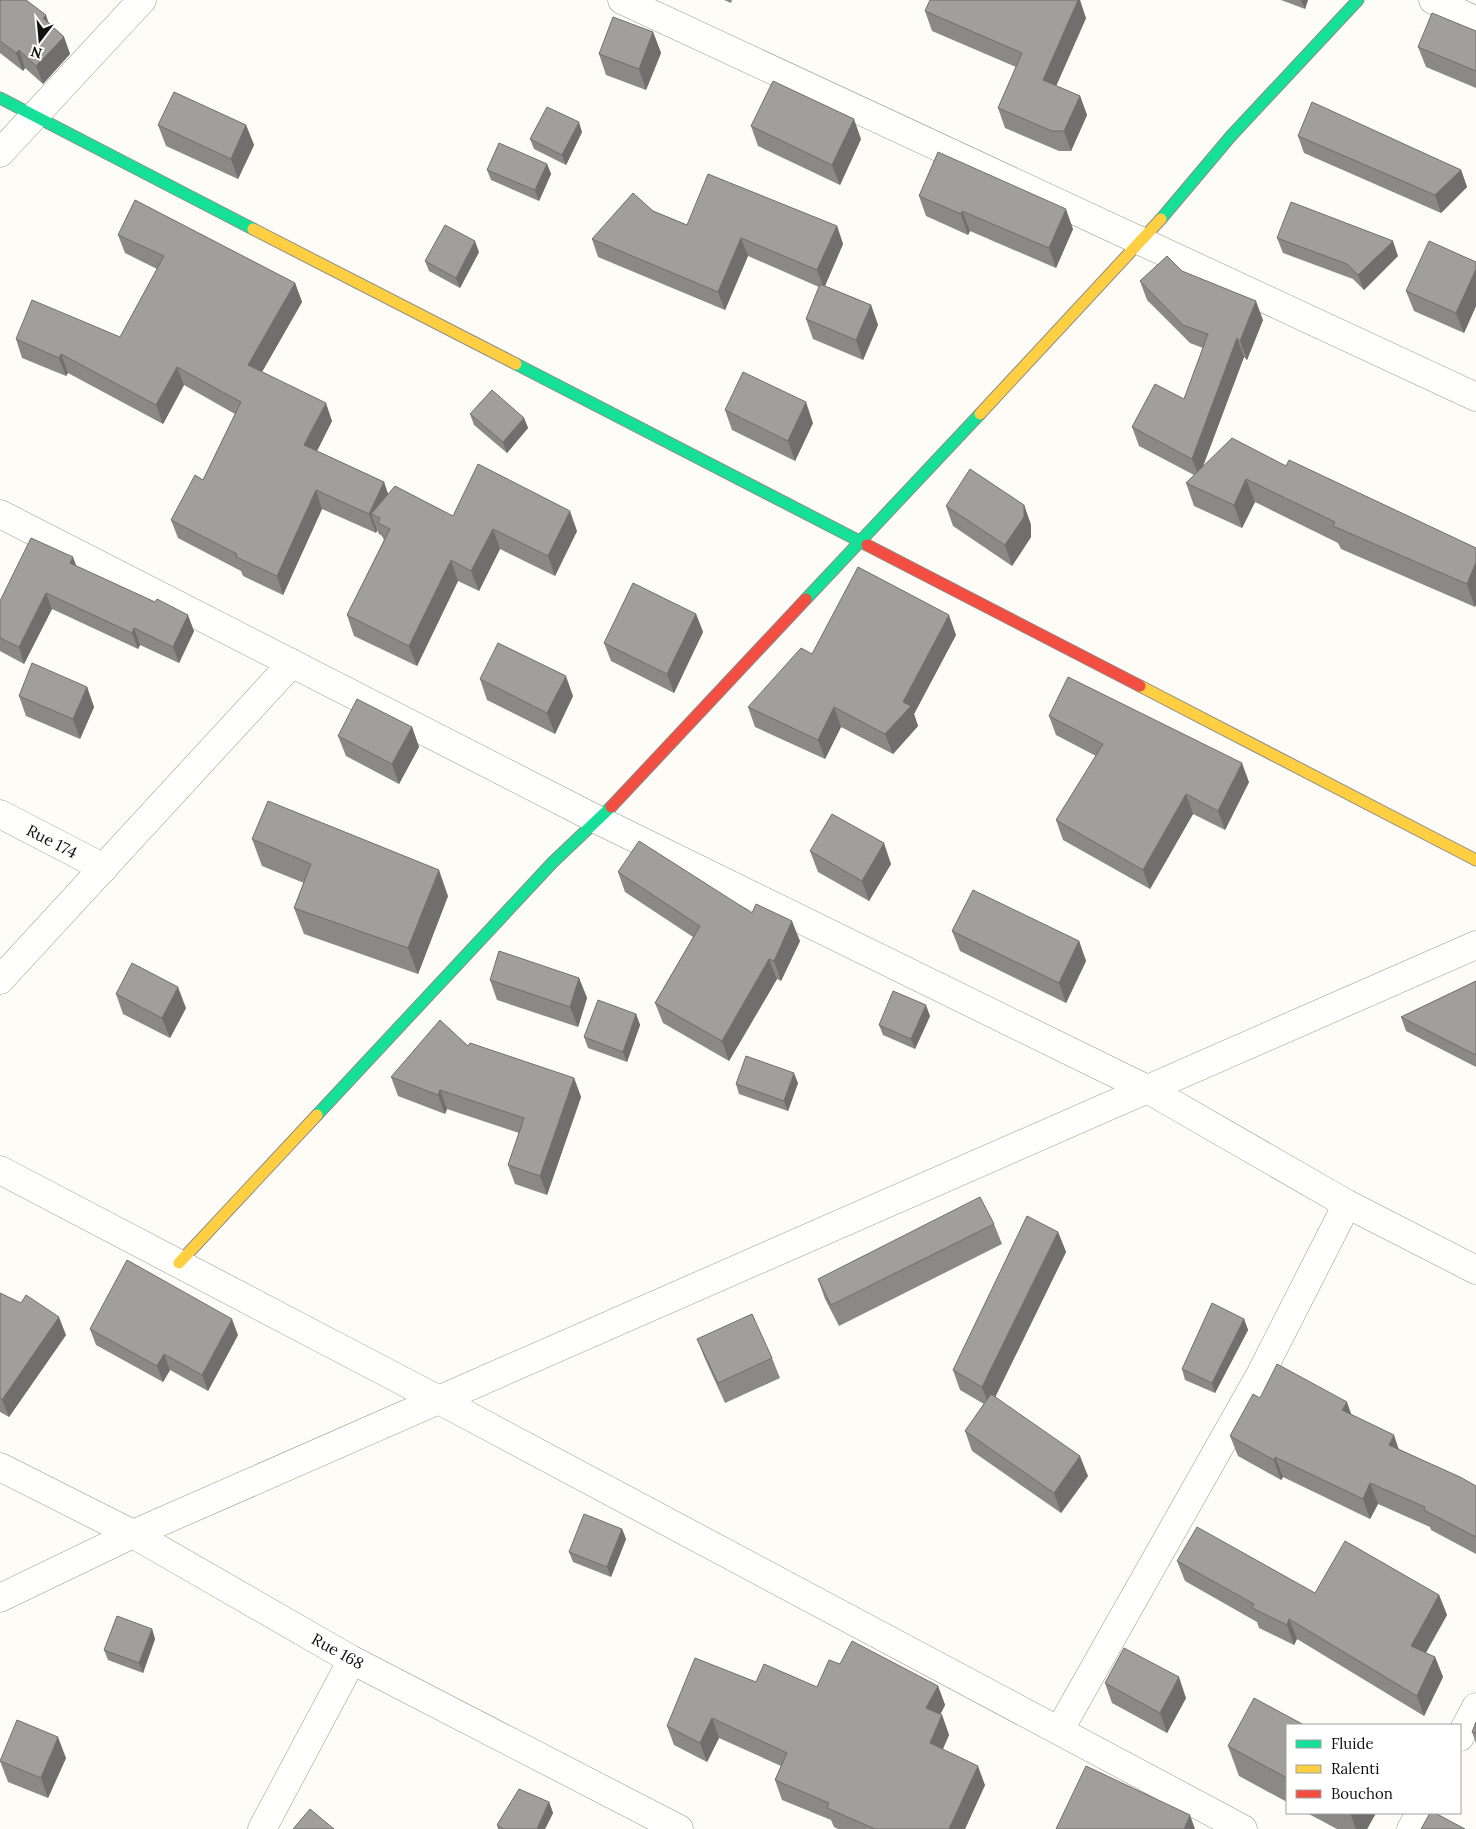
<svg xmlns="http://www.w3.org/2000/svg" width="1476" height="1829" font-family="Lora,serif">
	<rect width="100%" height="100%" fill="#fdfcf7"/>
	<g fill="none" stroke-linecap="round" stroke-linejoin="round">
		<g stroke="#979795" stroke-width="29">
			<g id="street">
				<polyline points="622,0 1476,397"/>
				<polyline points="1433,0 1476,21"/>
				<polyline points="0,153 142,0"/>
				<polyline points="0,514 598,820 1149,1090 1347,1204 1476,1270"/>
				<polyline points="0,814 104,868"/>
				<polyline points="0,980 292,663"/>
				<polyline points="0,1170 439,1400 1243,1829"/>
				<polyline points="0,1467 133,1534 352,1660 679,1829"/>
				<polyline points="0,1598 133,1534 1476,945"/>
				<polyline points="1060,1729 1259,1377 1347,1204"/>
				<polyline points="1460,1737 1476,1707"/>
				<polyline points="262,1829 352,1660"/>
				<polyline points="1411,1829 1420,1813"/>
			</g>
		</g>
		<g stroke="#8e8d8b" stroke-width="13">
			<g id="fast">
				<polyline points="0,98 253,229"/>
				<polyline points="1161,219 1231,136 1358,0"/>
				<polyline points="516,364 867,545"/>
				<polyline points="806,599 980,414"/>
				<polyline points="317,1115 553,862 611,807"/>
			</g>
		</g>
		<g stroke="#8e8d8b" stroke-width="13">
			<g id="slow">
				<polyline points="253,229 516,364"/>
				<polyline points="980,414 1161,219"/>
				<polyline points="1140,686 1476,860"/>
				<polyline points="179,1263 317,1115"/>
			</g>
		</g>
		<g stroke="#8e8d8b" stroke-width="13">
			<g id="jam">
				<polyline points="867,545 1140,686"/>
				<polyline points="611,807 806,599"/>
			</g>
		</g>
		<use href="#street" stroke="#fffffe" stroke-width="28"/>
		<use href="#fast" stroke="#16e098" stroke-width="11"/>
		<use href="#slow" stroke="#ffcf43" stroke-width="11"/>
		<use href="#jam" stroke="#f24e42" stroke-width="11"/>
	</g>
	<g fill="#8a8986">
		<polygon points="0,0 48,22 64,37 70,54 43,84 25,68 23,71 0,53"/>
		<polygon points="724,0 732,0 731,3"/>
		<polygon points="1281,0 1308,0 1305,9"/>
		<polygon points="925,11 1086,18 1056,86 1080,96 1087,115 1071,151 1059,151 1005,128 998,108 1016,67 932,31"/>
		<polygon points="1476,31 1476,88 1426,67 1418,47"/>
		<polygon points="653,32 661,53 646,90 606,75 599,54"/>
		<polygon points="158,125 246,125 254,145 238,179 166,146"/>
		<polygon points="751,126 861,139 840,185 758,146"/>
		<polygon points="582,132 566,165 534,149 530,139"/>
		<polygon points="1298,136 1461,170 1467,187 1441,213 1304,153"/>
		<polygon points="547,164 551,174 539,201 491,180 487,170"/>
		<polygon points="919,196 1073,229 1056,268 970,231 968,235 926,216"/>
		<polygon points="653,211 687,225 837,226 843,244 825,286 871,305 878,325 863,360 813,339 806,319 819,287 748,256 725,310 598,257 592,239"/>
		<polygon points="118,235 295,283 302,302 262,372 332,421 317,451 384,482 388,494 453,516 577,531 555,576 500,549 479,591 458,581 417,666 354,636 347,615 384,540 382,536 379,534 377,530 376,533 322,509 283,595 243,576 241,571 178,538 171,520 203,480 235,414 184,385 163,424 68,373 66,376 22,358 16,339 120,337 157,269 125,253"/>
		<polygon points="1277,238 1398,256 1364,290 1353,279 1283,253"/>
		<polygon points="479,252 460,288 429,271 425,261"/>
		<polygon points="1476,262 1476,306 1464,333 1414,311 1406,291"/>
		<polygon points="1182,271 1263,320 1247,360 1244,357 1203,466 1286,466 1476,548 1475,607 1341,549 1338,543 1255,502 1242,528 1194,506 1186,483 1194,475 1139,446 1132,427 1184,399 1203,348 1190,343 1147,300 1140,281"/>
		<polygon points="725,410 813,423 795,461 732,430"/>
		<polygon points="470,414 524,418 528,428 507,453 474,425"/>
		<polygon points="1024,505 1031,525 1031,537 1012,566 953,526 946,506"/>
		<polygon points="76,566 194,631 179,663 140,645 138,649 52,609 24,664 0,651 0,601"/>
		<polygon points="696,614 703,632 674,693 611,661 604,643"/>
		<polygon points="956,635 914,714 918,726 893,754 841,727 825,759 755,727 748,707 812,654"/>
		<polygon points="480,679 573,696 555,734 487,700"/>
		<polygon points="87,687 94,707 80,739 26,716 19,696"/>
		<polygon points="1049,716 1249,782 1225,830 1193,814 1150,889 1063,840 1056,820 1096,756 1056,735"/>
		<polygon points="412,727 419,747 399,784 346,756 338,736"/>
		<polygon points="252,839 448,896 418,974 304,934 294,908 304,883 262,866"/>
		<polygon points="810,851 891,864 869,901 818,872"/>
		<polygon points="618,872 752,913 800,941 781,981 777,979 729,1061 663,1023 655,1003 693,937 625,892"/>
		<polygon points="952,931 1079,941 1086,961 1066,1003 960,951"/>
		<polygon points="579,978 587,998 578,1027 497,1000 490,980"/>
		<polygon points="1476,981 1476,1067 1406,1031 1401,1017"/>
		<polygon points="116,994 186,1008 170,1038 123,1014"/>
		<polygon points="636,1014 640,1025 627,1062 588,1048 584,1037"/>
		<polygon points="930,1016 915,1049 883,1035 879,1025"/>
		<polygon points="391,1077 574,1078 581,1097 547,1195 515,1184 508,1165 519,1133 447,1109 445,1114 398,1096"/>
		<polygon points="798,1083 788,1111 739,1094 736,1084"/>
		<polygon points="994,1224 1002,1244 839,1326 825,1299 818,1279"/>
		<polygon points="1058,1232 1066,1252 995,1396 1088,1476 1061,1513 972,1451 965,1431 984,1404 960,1390 953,1370"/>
		<polygon points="0,1293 66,1335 9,1417 0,1412"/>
		<polygon points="1244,1319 1248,1330 1215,1393 1185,1380 1182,1369"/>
		<polygon points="90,1329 238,1335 208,1391 170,1370 163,1382 96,1345"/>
		<polygon points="697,1339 772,1358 780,1378 725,1403 705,1359"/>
		<polygon points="1260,1398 1351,1415 1399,1449 1476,1486 1476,1554 1431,1530 1430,1527 1378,1504 1370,1519 1283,1477 1281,1480 1238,1456 1230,1436"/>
		<polygon points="622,1529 626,1539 611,1577 573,1562 569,1552"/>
		<polygon points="1177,1561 1315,1593 1439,1595 1447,1615 1426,1653 1435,1657 1443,1677 1424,1716 1297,1639 1294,1645 1259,1628 1257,1622 1185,1581"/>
		<polygon points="152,1629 155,1639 143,1673 108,1660 104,1650"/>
		<polygon points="840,1664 938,1686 945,1705 940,1715 942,1715 949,1735 943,1749 985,1785 965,1829 838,1829 834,1827 831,1820 782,1800 775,1780 781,1766 719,1738 707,1762 674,1745 667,1726 756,1682 817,1687"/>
		<polygon points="1105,1683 1186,1698 1167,1733 1112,1703"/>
		<polygon points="1476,1722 1476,1743 1472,1732"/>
		<polygon points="1287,1725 1287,1802 1239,1776 1228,1746"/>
		<polygon points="66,1758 48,1798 8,1782 0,1761"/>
		<polygon points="549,1802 553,1813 545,1829 498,1829 497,1825"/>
		<polygon points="1307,1813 1376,1813 1367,1829 1337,1829"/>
	</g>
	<g fill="#716f6d">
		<polygon points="1078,0 1080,0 1086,18 1050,100 1043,80"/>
		<polygon points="1301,0 1308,0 1305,9"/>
		<polygon points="46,15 52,33 43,18"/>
		<polygon points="653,32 661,53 646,90 639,69"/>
		<polygon points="64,37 70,54 43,84 36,66"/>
		<polygon points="19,50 25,68 23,71 16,53"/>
		<polygon points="1080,96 1087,115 1071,151 1064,131"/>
		<polygon points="854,119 861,139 840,185 832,165"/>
		<polygon points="579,122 582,132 566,165 562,155"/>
		<polygon points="246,125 254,145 238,179 231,159"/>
		<polygon points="547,164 551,174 539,201 535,190"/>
		<polygon points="1461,170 1467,187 1441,213 1435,195"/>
		<polygon points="1066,209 1073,229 1056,268 1049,248"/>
		<polygon points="962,211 970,231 968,235 961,214"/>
		<polygon points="837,226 843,244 824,288 817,270"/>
		<polygon points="741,238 748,256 725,310 718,292"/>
		<polygon points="475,241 479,252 460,288 456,278"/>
		<polygon points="1393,241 1398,256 1364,290 1358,275"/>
		<polygon points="1476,269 1476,306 1464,333 1456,313"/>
		<polygon points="295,283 302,302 255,384 248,365"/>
		<polygon points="1256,301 1263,320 1247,360 1240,341"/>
		<polygon points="871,305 878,325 863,360 856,340"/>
		<polygon points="1237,338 1244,357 1199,477 1192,459"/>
		<polygon points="61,354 68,373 66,376 59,358"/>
		<polygon points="177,367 184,385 163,424 156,405"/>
		<polygon points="806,402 813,423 795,461 788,441"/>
		<polygon points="326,403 332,421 311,463 304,445"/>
		<polygon points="524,418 528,428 507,453 503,442"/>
		<polygon points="1246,479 1255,502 1242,528 1234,505"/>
		<polygon points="384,482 390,500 380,518 371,514 377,530 376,533 369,514"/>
		<polygon points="316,490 322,509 283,595 277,576"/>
		<polygon points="1024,505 1031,525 1031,537 1012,566 1005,545"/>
		<polygon points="570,511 577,531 555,576 548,556"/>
		<polygon points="493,529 500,549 479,591 471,571"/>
		<polygon points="73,557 79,573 70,563"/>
		<polygon points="451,560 458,581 417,666 409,646"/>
		<polygon points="1476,562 1476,605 1475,607 1467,584"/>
		<polygon points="46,593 52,609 24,664 19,647"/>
		<polygon points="696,614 703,632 674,693 667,674"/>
		<polygon points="188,615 194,631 179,663 173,647"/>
		<polygon points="949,615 956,635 914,714 918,726 893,754 885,734"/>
		<polygon points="134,628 140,645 138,649 132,633"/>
		<polygon points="566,676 573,696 555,734 547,713"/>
		<polygon points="87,687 94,707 80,739 73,719"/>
		<polygon points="834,707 841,727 825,759 818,740"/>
		<polygon points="412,727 419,747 399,784 392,764"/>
		<polygon points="1242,763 1249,782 1225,830 1218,811"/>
		<polygon points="1186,794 1193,814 1150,889 1143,870"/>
		<polygon points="884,843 891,864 869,901 862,881"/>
		<polygon points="439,870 448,896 418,974 408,948"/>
		<polygon points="792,921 800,941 781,981 774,961"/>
		<polygon points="1079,941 1086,961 1066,1003 1059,983"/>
		<polygon points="769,959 777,979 729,1061 722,1041"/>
		<polygon points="579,978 587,998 578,1027 570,1007"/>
		<polygon points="178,987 186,1008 170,1038 162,1018"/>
		<polygon points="926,1005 930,1016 915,1049 911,1039"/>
		<polygon points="636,1014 640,1025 627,1062 623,1052"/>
		<polygon points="794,1073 798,1083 788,1111 784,1101"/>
		<polygon points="574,1078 581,1097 547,1195 540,1176"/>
		<polygon points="440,1090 447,1109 445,1114 438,1095"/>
		<polygon points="1058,1232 1066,1252 990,1408 982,1387"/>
		<polygon points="59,1317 66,1335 9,1417 2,1400"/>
		<polygon points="232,1319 238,1335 208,1391 202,1375"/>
		<polygon points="1244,1319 1248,1330 1215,1393 1212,1383"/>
		<polygon points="164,1354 170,1370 163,1382 157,1366"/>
		<polygon points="1347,1402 1354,1422 1342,1410"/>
		<polygon points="1394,1435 1401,1456 1389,1445"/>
		<polygon points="1080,1456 1088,1476 1061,1513 1054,1493"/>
		<polygon points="1275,1457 1283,1477 1281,1480 1274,1460"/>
		<polygon points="1370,1483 1378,1504 1370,1519 1363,1499"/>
		<polygon points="622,1529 626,1539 611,1577 607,1567"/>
		<polygon points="1439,1595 1447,1615 1418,1666 1411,1646"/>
		<polygon points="1289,1619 1297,1639 1294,1645 1287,1625"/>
		<polygon points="152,1629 155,1639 143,1673 139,1663"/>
		<polygon points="1435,1657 1443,1677 1424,1716 1417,1696"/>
		<polygon points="1179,1677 1186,1698 1167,1733 1160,1713"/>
		<polygon points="938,1686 945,1705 933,1728 926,1708"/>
		<polygon points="942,1715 949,1735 937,1762 930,1743"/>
		<polygon points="712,1718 719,1738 707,1762 700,1743"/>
		<polygon points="58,1737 66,1758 48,1798 41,1778"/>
		<polygon points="978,1766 985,1785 965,1829 949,1829"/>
		<polygon points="549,1802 553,1813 545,1829 537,1829"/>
		<polygon points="1350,1813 1376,1813 1367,1829 1356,1829"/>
		<polygon points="1190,1815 1195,1829 1184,1829"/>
	</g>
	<g fill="#a19f9c" stroke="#716f6d">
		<polygon points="0,0 26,0 46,15 43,18 64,37 36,66 19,50 16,53 0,41"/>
		<polygon points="930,0 1078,0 1043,80 1080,96 1064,131 1052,131 998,108 1022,53 925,11"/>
		<polygon points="1432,13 1476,31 1476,71 1418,47"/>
		<polygon points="613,17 653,32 639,69 599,54"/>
		<polygon points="773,81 854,119 832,165 751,126"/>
		<polygon points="174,92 246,125 231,159 158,125"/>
		<polygon points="1312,102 1461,170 1435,195 1298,136"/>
		<polygon points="547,107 579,122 562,155 530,139"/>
		<polygon points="499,143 547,164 535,190 487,170"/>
		<polygon points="938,152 1066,209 1049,248 962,211 961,214 919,196"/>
		<polygon points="708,174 837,226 817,270 741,238 718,292 592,239 633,193 653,211 687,225"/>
		<polygon points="135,200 295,283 248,365 326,403 304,445 384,482 369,514 316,490 277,576 236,557 237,554 171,520 195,475 203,480 241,402 177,367 156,405 61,354 59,358 16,339 32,300 120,337 164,256 118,235"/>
		<polygon points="1291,202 1393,241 1358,275 1347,264 1277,238"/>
		<polygon points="445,225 475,241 456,278 425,261"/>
		<polygon points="1429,241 1476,262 1476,269 1456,313 1406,291"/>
		<polygon points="1167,256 1182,271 1256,301 1240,341 1237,338 1192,459 1132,427 1155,384 1184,399 1208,334 1183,325 1140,281"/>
		<polygon points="820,284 871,305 856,340 806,319"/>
		<polygon points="743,372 806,402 788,441 725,410"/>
		<polygon points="492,390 524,418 503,442 470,414"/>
		<polygon points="1232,438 1286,466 1289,460 1476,548 1476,562 1467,584 1333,526 1335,522 1246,479 1234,505 1186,483"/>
		<polygon points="478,464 570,511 548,556 493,529 471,571 451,560 409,646 347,615 390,529 378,523 380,518 371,514 395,486 453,516"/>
		<polygon points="970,469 1024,505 1024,517 1005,545 946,506"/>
		<polygon points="31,538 73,557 70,563 155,602 157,599 188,615 173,647 134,628 132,633 46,593 19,647 0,638 0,601"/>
		<polygon points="858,567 949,615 903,702 911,706 885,734 834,707 818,740 748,707 801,648 812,654"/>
		<polygon points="633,583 696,614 667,674 604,643"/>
		<polygon points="498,643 566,676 547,713 480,679"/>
		<polygon points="32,663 87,687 73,719 19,696"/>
		<polygon points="1068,677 1242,763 1218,811 1186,794 1143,870 1056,820 1103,744 1049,716"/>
		<polygon points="357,699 412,727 392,764 338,736"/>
		<polygon points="268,801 439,870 408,948 294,908 311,864 252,839"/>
		<polygon points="832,814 884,843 862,881 810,851"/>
		<polygon points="639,841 752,913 756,904 792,921 774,961 769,959 722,1041 655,1003 700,926 618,872"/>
		<polygon points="973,890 1079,941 1059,983 952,931"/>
		<polygon points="499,951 579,978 570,1007 490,980"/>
		<polygon points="132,963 178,987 162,1018 116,994"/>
		<polygon points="1476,981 1476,1055 1401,1017"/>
		<polygon points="893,991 926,1005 911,1039 879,1025"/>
		<polygon points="598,1000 636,1014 623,1052 584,1037"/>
		<polygon points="440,1020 468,1046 470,1043 574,1078 540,1176 508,1165 524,1118 440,1090 438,1095 391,1077"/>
		<polygon points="746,1056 794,1073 784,1101 736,1084"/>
		<polygon points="980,1197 994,1224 831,1305 818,1279"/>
		<polygon points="1027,1216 1058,1232 982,1387 953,1370"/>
		<polygon points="127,1260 232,1319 202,1375 164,1354 157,1366 90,1329"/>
		<polygon points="0,1293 21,1303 26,1295 59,1317 2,1400 0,1398"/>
		<polygon points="1212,1303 1244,1319 1212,1383 1182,1369"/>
		<polygon points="752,1314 772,1358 718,1383 697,1339"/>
		<polygon points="1277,1364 1347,1402 1342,1410 1394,1435 1389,1445 1460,1477 1476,1486 1476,1537 1424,1510 1425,1507 1370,1483 1363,1499 1275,1457 1274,1460 1230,1436 1253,1394 1260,1398"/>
		<polygon points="991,1394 1080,1456 1054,1493 965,1431"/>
		<polygon points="584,1514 622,1529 607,1567 569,1552"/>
		<polygon points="1197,1527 1315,1593 1345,1541 1439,1595 1411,1646 1435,1657 1417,1696 1289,1619 1287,1625 1252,1608 1254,1604 1177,1561"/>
		<polygon points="117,1616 152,1629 139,1663 104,1650"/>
		<polygon points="852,1641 938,1686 926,1708 942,1715 930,1743 978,1766 949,1829 875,1829 827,1808 829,1803 775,1780 787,1753 712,1718 700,1743 667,1726 695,1658 756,1682 764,1664 817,1687 829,1660 840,1664"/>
		<polygon points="1124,1648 1179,1677 1160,1713 1105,1683"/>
		<polygon points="1254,1698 1304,1725 1287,1725 1287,1778 1228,1746"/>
		<polygon points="17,1720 58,1737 41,1778 0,1761"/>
		<polygon points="1476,1722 1476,1733 1472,1732"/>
		<polygon points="1086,1766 1190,1815 1184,1829 1056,1829"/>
		<polygon points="519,1789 549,1802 537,1829 504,1829 497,1825"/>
		<polygon points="310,1809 334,1829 293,1829"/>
		<polygon points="1430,1813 1435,1813 1465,1829 1421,1829"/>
	</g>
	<g text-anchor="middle" stroke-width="5" stroke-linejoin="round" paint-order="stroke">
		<g font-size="16" fill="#111" stroke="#fff">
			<text transform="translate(52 841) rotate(27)" y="6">Rue 174</text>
			<text transform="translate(338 1651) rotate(29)" y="6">Rue 168</text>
		</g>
	</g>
	<rect x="1286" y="1724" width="175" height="90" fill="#ffffff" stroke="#a0a0a0"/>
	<rect x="1296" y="1740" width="25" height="8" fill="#16e098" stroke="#a0a0a0"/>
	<text x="1331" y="1749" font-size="15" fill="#111111">Fluide</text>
	<rect x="1296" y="1765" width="25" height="8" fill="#ffcf43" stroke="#a0a0a0"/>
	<text x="1331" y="1774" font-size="15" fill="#111111">Ralenti</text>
	<rect x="1296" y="1790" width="25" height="8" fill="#f24e42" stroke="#a0a0a0"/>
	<text x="1331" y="1799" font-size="15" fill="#111111">Bouchon</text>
	<g transform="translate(40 40) rotate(196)" stroke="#ffffff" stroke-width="4" paint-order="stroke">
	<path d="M0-4L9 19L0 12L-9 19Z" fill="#111111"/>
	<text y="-8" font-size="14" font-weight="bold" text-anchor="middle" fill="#111111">N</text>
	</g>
</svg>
